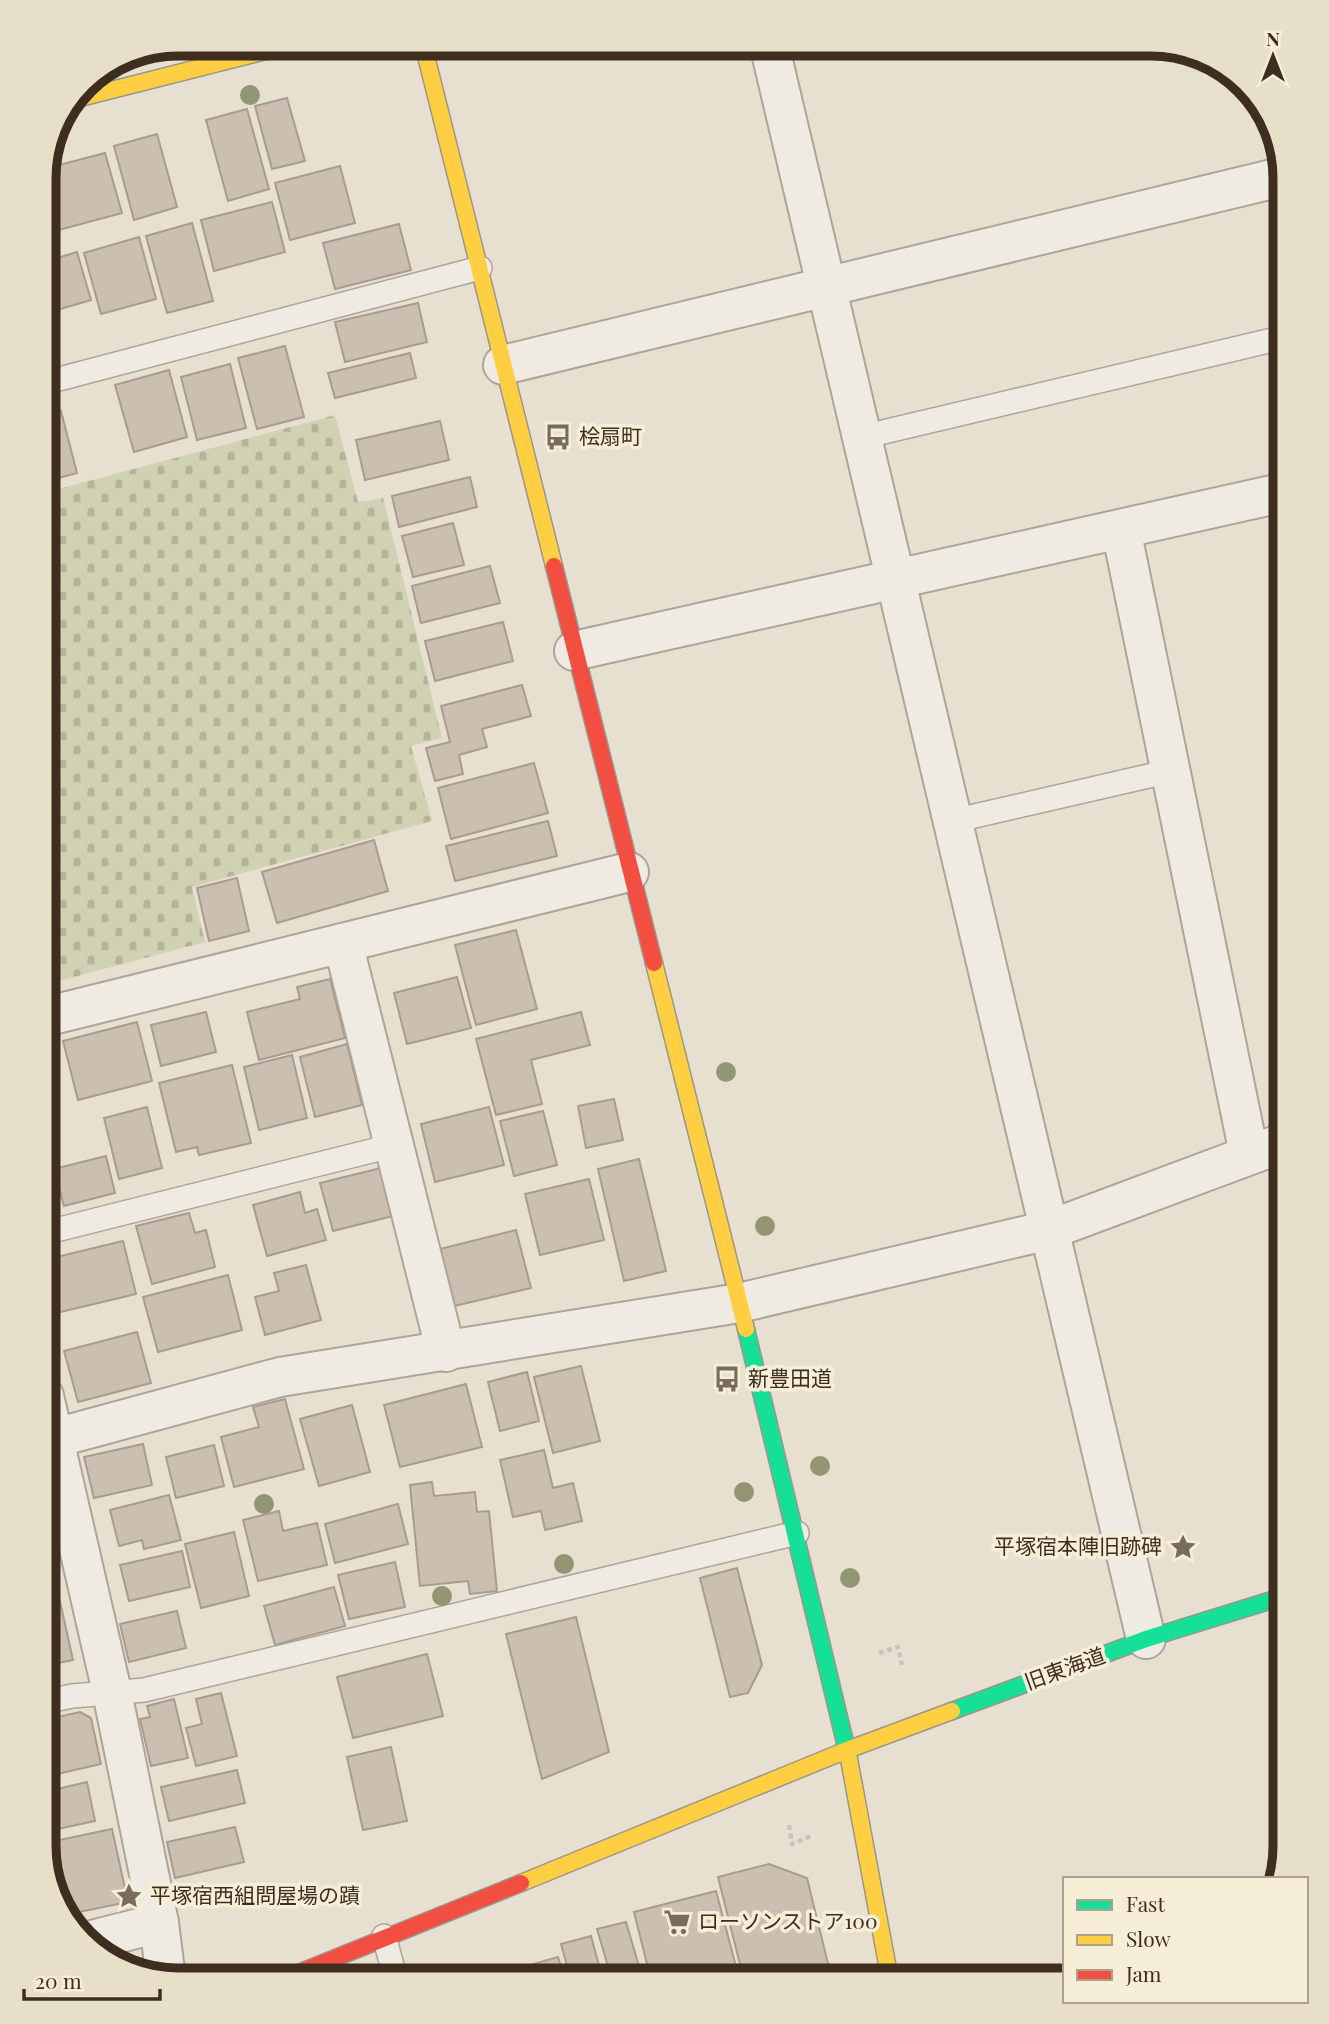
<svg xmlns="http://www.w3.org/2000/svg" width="1329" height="2024" font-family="'Playfair Display','Noto Sans JP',serif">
	<defs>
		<pattern id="cemetery-stones" width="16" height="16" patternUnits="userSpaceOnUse" patternTransform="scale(1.75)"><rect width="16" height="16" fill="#d1d1b3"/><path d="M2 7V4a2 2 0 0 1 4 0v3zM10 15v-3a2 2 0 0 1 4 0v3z" fill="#b4b49a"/></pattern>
	</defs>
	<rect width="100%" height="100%" fill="#e7e0d1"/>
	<polygon fill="url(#cemetery-stones)" points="335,415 358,502 383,498 442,738 411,746 432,821 192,887 205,942 44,985 44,493"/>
	<g fill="#cbbfb2" stroke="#a89c90" stroke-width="2">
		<polygon points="287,98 305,161 272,169 255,106"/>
		<polygon points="247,109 269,189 228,201 206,120"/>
		<polygon points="157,134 177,207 134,220 114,146"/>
		<polygon points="105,153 122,213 44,234 44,169"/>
		<polygon points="340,166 355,223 290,240 275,183"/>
		<polygon points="272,202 285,252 214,271 201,220"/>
		<polygon points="192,223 213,301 167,313 146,236"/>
		<polygon points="399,224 411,270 335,289 323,243"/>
		<polygon points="139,237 156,299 101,314 84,253"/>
		<polygon points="77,252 91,300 44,314 44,262"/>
		<polygon points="418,303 427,342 345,362 335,322"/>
		<polygon points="285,346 304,417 257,429 238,358"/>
		<polygon points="410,353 416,378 335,398 328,373"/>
		<polygon points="230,364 246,428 197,440 181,377"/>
		<polygon points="169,370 187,437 134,452 115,385"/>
		<polygon points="61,411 77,473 44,482 44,415"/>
		<polygon points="440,421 449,460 365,480 356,440"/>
		<polygon points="470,477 477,507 399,527 392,496"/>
		<polygon points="453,523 464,565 413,577 402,536"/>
		<polygon points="490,566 500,603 421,623 412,586"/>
		<polygon points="503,622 513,661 435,681 425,641"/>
		<polygon points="522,685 531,716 482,729 487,747 459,755 463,774 435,781 426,748 450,742 441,706"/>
		<polygon points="534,763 548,813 451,839 438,788"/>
		<polygon points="548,821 557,856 455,881 446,846"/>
		<polygon points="374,840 388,891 277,923 262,872"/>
		<polygon points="237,878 249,931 209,941 197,888"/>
		<polygon points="516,930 537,1009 476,1025 455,945"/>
		<polygon points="457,977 471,1028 407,1044 394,993"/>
		<polygon points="330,979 345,1038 259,1060 247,1012 300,999 297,987"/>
		<polygon points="206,1012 216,1052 161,1066 151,1025"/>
		<polygon points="581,1012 590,1045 531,1060 542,1104 496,1115 476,1039"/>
		<polygon points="137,1022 152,1081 78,1100 63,1041"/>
		<polygon points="347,1044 362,1105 315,1117 300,1057"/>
		<polygon points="292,1055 307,1118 259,1130 244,1067"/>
		<polygon points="232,1065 251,1143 199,1155 197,1147 176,1152 159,1083"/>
		<polygon points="614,1099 623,1140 586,1148 578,1106"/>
		<polygon points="147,1107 162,1168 119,1179 104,1118"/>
		<polygon points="489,1107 504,1165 435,1182 421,1124"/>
		<polygon points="543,1111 557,1165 514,1176 500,1121"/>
		<polygon points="106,1156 115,1193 64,1206 54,1169"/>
		<polygon points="639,1159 666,1271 624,1281 598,1169"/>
		<polygon points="381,1168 393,1216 333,1231 320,1183"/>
		<polygon points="589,1179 604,1240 540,1255 525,1194"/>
		<polygon points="300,1192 305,1213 317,1209 326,1240 267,1256 253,1205"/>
		<polygon points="189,1213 195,1233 206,1230 215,1267 152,1284 136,1226"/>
		<polygon points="516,1230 531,1288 454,1306 440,1249"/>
		<polygon points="123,1241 136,1294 52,1314 44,1280 44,1260"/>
		<polygon points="306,1265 321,1320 265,1335 255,1297 279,1291 274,1273"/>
		<polygon points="228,1275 242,1330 158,1352 143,1297"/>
		<polygon points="137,1332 151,1383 78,1402 64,1351"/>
		<polygon points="581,1366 600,1441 553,1453 534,1377"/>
		<polygon points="527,1372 539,1421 500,1431 488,1382"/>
		<polygon points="466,1384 482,1447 400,1467 384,1405"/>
		<polygon points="285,1399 304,1469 234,1487 221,1437 259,1427 253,1407"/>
		<polygon points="352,1405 370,1472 319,1486 300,1419"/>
		<polygon points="143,1444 152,1485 94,1498 84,1457"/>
		<polygon points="214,1445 224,1486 176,1498 166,1457"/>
		<polygon points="544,1450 553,1488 573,1483 582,1521 545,1530 541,1511 513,1517 500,1460"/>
		<polygon points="432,1482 434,1496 475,1492 477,1512 489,1511 497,1591 470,1594 468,1581 420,1586 410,1485"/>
		<polygon points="169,1495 181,1540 144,1549 142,1540 119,1546 110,1510"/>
		<polygon points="398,1504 408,1544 335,1563 325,1524"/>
		<polygon points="279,1511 283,1531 317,1523 327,1565 258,1581 243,1520"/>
		<polygon points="234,1532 249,1596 201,1608 185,1544"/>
		<polygon points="182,1551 190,1587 129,1601 120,1565"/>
		<polygon points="395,1562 405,1607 349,1619 338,1575"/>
		<polygon points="737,1568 762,1665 748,1693 730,1697 700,1578"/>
		<polygon points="334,1587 345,1626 275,1645 264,1606"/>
		<polygon points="57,1588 73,1660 44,1666 44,1591"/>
		<polygon points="177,1611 186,1648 129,1662 120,1624"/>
		<polygon points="576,1617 609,1752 542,1779 506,1634"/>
		<polygon points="427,1654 443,1716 353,1738 337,1677"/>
		<polygon points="221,1693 237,1756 196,1766 186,1728 202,1724 196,1699"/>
		<polygon points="174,1699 188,1758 151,1766 140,1719 150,1717 147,1706"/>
		<polygon points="80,1712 91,1718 101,1764 44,1777 44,1720"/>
		<polygon points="391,1747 407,1821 363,1830 347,1757"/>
		<polygon points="237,1770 245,1803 169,1821 161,1787"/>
		<polygon points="87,1782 95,1821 44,1832 44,1792"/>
		<polygon points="235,1827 244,1862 175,1878 167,1842"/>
		<polygon points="112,1829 128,1902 64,1915 45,1843"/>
		<polygon points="769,1864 807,1878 832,1980 744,1980 718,1877"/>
		<polygon points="716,1891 738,1974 716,1980 651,1980 634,1912"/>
		<polygon points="626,1922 643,1980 612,1980 597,1929"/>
		<polygon points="591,1936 603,1980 571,1980 561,1944"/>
		<polygon points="558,1957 565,1980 489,1980 488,1977"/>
	</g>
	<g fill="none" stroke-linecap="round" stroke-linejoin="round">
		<g stroke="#ada599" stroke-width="26">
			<g id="lane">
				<polyline points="44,383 480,268"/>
				<polyline points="862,437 1285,337"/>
				<polyline points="953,821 1170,771"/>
				<polyline points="44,1233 395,1145"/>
				<polyline points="44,1702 72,1696 144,1690 797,1533"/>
				<polyline points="384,1936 396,1980"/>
			</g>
		</g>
		<g stroke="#ada599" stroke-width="42">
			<g id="street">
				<polyline points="769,44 1146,1639"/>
				<polyline points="503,365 1285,176"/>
				<polyline points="1121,529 1249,1154"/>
				<polyline points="574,651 1285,492"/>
				<polyline points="343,943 446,1352"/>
				<polyline points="44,1017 629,872"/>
				<polyline points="44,1396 112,1692 159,1923 166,1979"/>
				<polyline points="44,1441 280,1377 739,1303 1049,1230 1285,1142"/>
				<polyline points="88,1941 159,1923"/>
			</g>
		</g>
		<g stroke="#9c958a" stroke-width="19">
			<g id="fast">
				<polyline points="746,1329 849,1759"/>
				<polyline points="952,1711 1146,1639 1285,1596"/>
			</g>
		</g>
		<g stroke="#9c958a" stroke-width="19">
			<g id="slow">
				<polyline points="423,44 554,566"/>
				<polyline points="76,99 293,44"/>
				<polyline points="654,963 746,1329"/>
				<polyline points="849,1759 890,1980"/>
				<polyline points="521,1883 847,1750 952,1711"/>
			</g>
		</g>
		<g stroke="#9c958a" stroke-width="19">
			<g id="jam">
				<polyline points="554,566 654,963"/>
				<polyline points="281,1980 521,1883"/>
			</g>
		</g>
		<g stroke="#c8c2b9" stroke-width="4.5" stroke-dasharray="5 3.5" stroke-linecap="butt">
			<polyline points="879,1653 898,1647 902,1665"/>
			<polyline points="789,1825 792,1844 811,1836"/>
		</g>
		<use href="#lane" stroke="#efebe3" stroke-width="23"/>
		<use href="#street" stroke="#efebe3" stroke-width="38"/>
		<use href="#fast" stroke="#16e098" stroke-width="16"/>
		<use href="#slow" stroke="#ffcf43" stroke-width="16"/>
		<use href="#jam" stroke="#f24e42" stroke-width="16"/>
	</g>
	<g fill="#929673">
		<circle cx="250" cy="95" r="10"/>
		<circle cx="726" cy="1072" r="10"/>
		<circle cx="765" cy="1226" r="10"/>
		<circle cx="820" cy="1466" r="10"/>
		<circle cx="744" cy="1492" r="10"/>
		<circle cx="264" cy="1504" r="10"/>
		<circle cx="564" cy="1564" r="10"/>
		<circle cx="850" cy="1578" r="10"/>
		<circle cx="442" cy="1596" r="10"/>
	</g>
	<defs>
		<g id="bus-bare" transform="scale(2.1)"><path d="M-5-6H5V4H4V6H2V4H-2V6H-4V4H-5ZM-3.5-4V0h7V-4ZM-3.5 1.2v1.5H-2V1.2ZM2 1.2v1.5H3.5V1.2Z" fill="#786c5e" stroke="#f7eed8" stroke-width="2.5" paint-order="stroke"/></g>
		<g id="sight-bare" transform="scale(2.1)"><path d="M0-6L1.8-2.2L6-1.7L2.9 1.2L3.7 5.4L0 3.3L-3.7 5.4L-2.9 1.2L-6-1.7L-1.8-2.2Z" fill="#786c5e" stroke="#f7eed8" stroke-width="2.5" paint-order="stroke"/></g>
		<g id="supermarket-bare" transform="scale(2.1)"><path d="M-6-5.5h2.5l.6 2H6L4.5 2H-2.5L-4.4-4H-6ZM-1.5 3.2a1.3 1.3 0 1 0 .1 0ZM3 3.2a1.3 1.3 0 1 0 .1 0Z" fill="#786c5e" stroke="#f7eed8" stroke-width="2.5" paint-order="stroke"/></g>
	</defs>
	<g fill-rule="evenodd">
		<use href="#bus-bare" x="558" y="437"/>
		<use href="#bus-bare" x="727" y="1379"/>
		<use href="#sight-bare" x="1183" y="1547"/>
		<use href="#sight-bare" x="129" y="1896"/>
		<use href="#supermarket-bare" x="677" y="1922"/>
	</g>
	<g text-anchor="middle" stroke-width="7" stroke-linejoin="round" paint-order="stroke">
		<g font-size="21" fill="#3d2e20" stroke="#f7eed8" text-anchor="start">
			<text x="579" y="444">桧扇町</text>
			<text x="748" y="1386">新豊田道</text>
			<text x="1162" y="1554" text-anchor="end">平塚宿本陣旧跡碑</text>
			<text x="150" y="1903">平塚宿西組問屋場の蹟</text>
			<text x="698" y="1929">ローソンストア100</text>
		</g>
		<g font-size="21" fill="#3d2e20" stroke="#f7eed8">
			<text transform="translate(1065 1669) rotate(-20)" y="7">旧東海道</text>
		</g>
	</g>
	<path d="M0 0H1329V2024H0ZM178 56H1151A122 122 0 0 1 1273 178V1846A122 122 0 0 1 1151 1968H178A122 122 0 0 1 56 1846V178A122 122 0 0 1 178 56Z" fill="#e8dfc9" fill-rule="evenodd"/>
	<path fill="none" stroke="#3d2e20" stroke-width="9" d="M178 56H1151A122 122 0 0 1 1273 178V1846A122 122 0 0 1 1151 1968H178A122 122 0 0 1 56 1846V178A122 122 0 0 1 178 56Z"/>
	<rect x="1063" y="1877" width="245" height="126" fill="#f7eed8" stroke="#ada18e" stroke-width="2"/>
	<rect x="1077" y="1900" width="35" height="10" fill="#16e098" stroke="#ada18e" stroke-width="2"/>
	<text x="1126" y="1912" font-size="21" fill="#3d2e20">Fast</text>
	<rect x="1077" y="1935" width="35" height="10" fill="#ffcf43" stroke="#ada18e" stroke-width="2"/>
	<text x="1126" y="1947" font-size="21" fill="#3d2e20">Slow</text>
	<rect x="1077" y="1970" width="35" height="10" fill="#f24e42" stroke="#ada18e" stroke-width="2"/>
	<text x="1126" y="1982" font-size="21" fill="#3d2e20">Jam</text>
	<g transform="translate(1273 56)" stroke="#f7eed8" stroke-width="5" paint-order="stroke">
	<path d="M0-5L12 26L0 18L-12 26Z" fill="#3d2e20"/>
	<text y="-10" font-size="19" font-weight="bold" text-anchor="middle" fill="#3d2e20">N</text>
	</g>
	<path d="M24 1989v10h136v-10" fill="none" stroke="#3d2e20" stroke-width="3.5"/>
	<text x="35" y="1989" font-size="21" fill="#3d2e20" stroke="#f7eed8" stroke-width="5" paint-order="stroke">20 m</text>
</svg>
